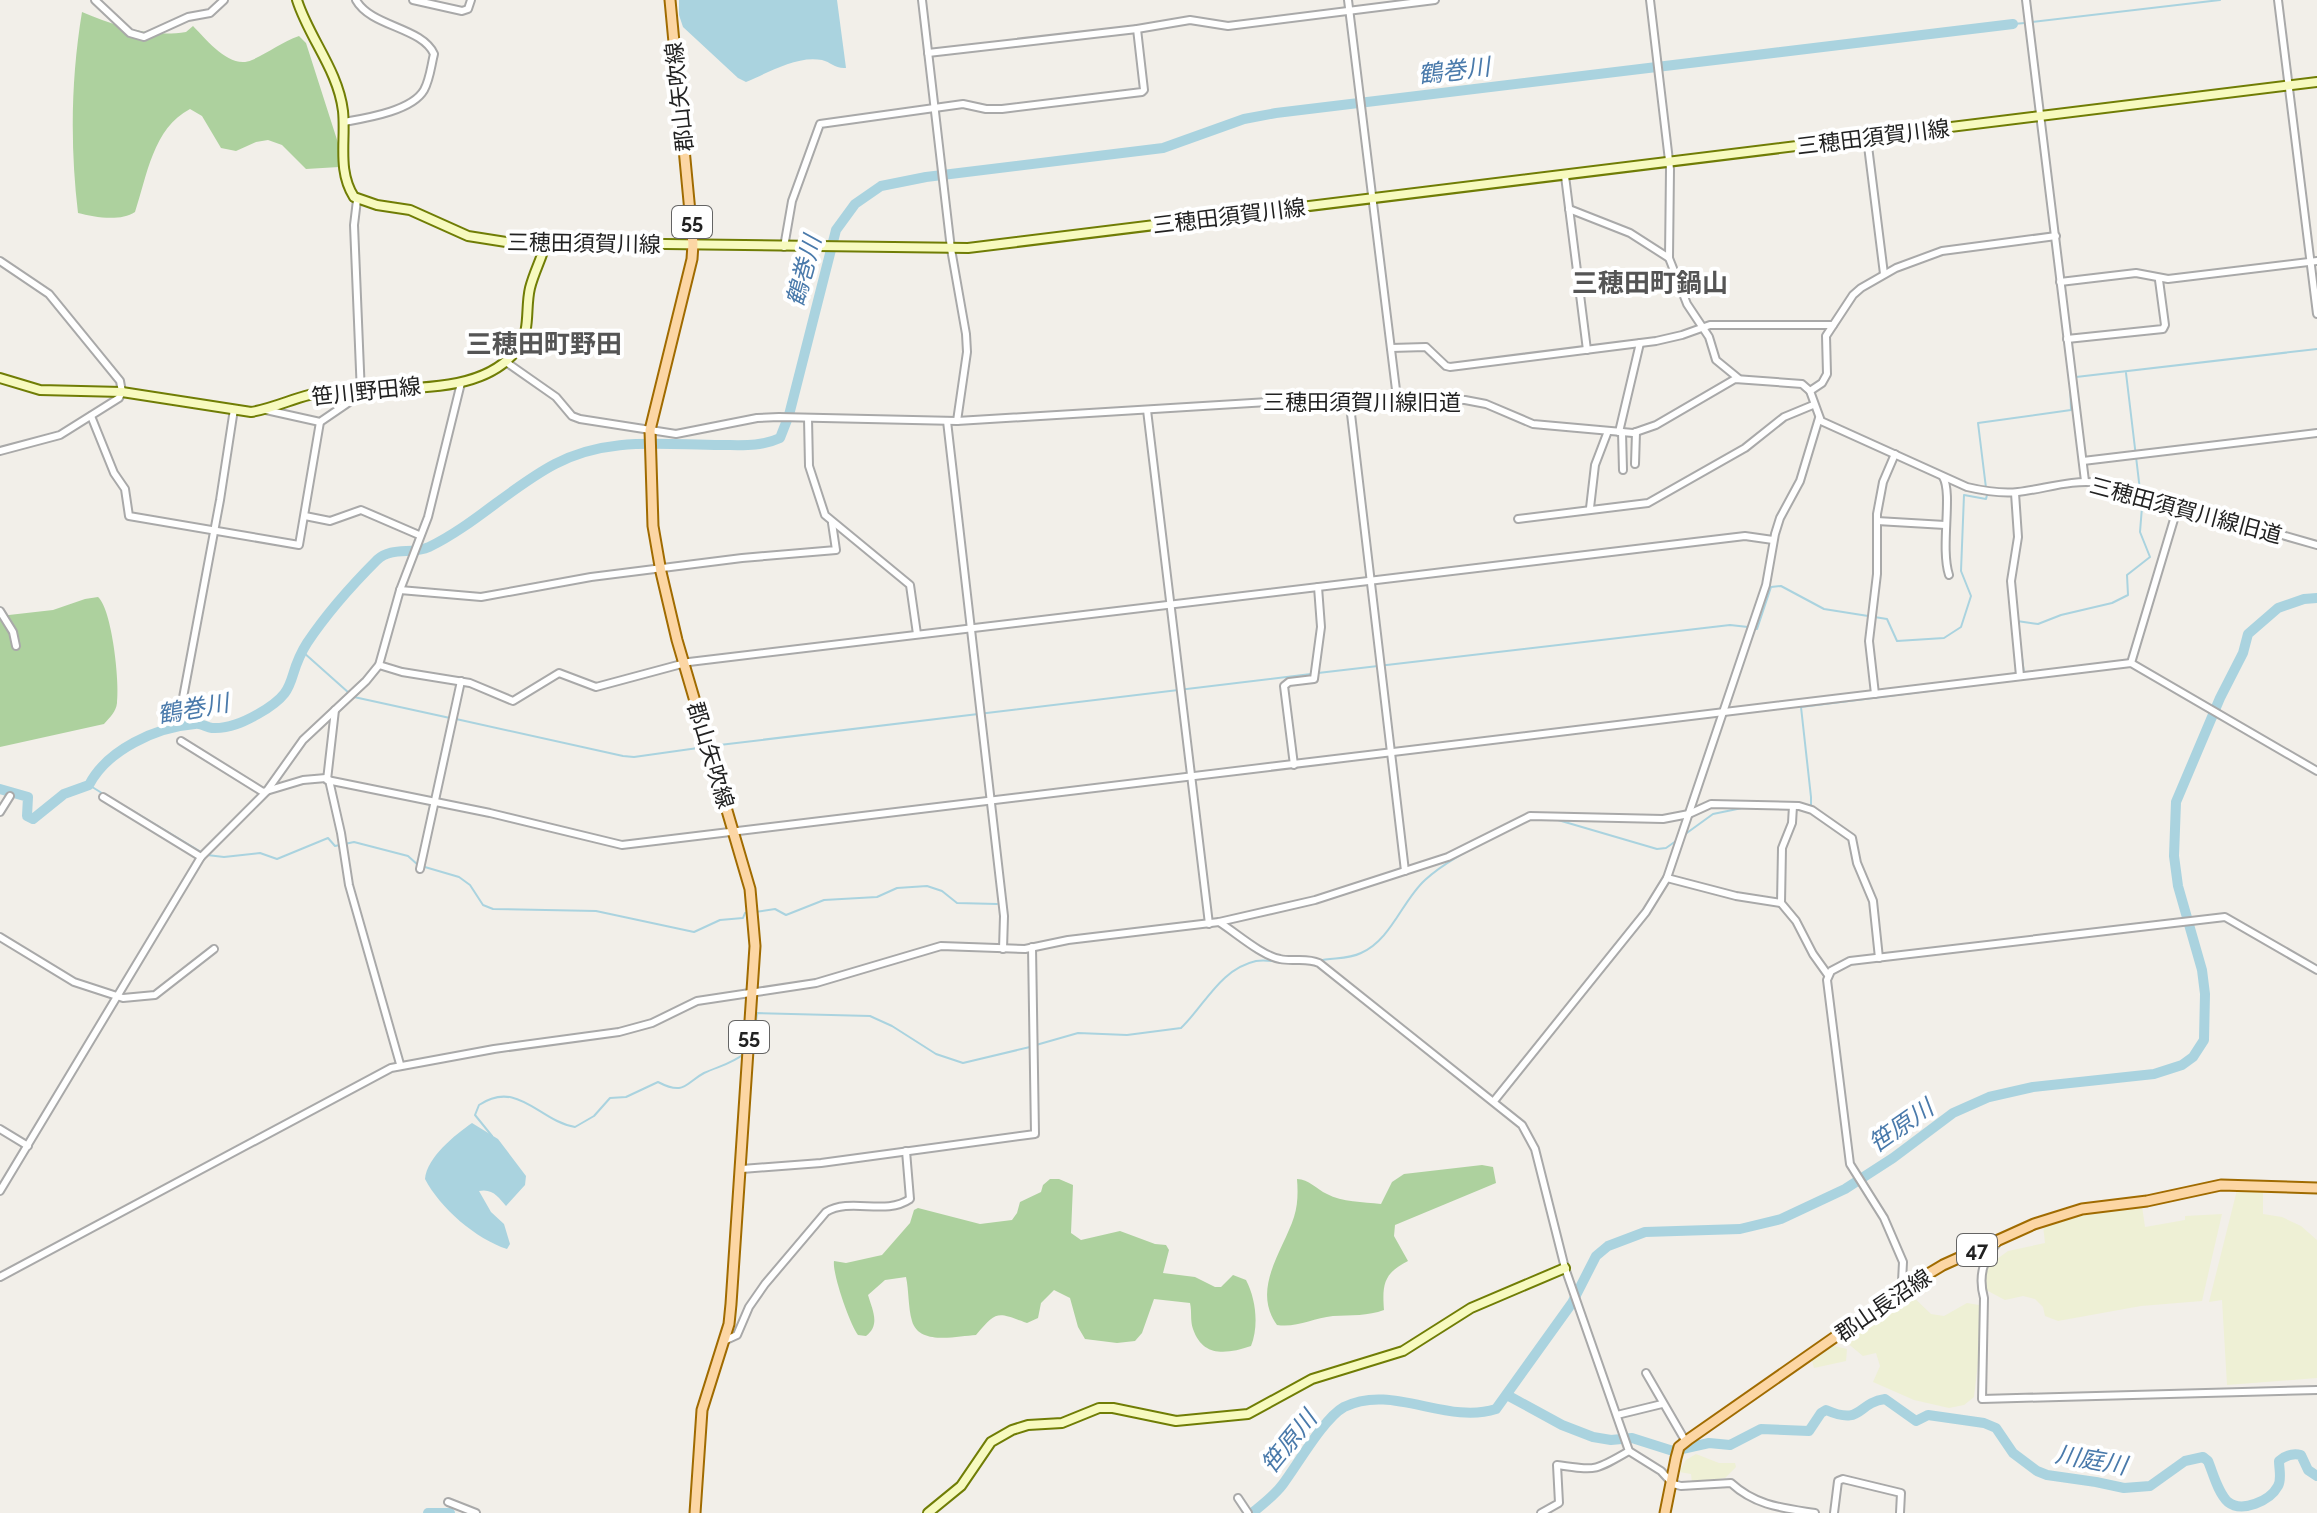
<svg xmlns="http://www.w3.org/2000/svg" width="2317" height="1513" font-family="Raleway,'Noto Sans JP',sans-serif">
	<rect width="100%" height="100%" fill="#f2efe9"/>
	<g fill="#eef0d5">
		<polygon points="2237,1190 2263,1191 2263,1214 2282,1217 2301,1226 2317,1240 2317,1378 2227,1385 2222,1300 2209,1302"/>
		<polygon points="2142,1206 2145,1227 2185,1220 2185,1216 2222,1214 2202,1301 2141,1306 2058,1321 2045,1316 2043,1307 2035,1299 2023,1296 2005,1300 1986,1290 1986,1267 2008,1251 2045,1243 2043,1225 2092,1210"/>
		<polygon points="1909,1293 1931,1314 1944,1316 1967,1303 1979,1305 1982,1329 1974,1397 1964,1405 1949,1408 1914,1400 1873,1382 1880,1366 1876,1353 1863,1356 1840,1337"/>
		<polygon points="1830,1345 1847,1349 1846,1361 1814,1368 1811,1357"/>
		<polygon points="1696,1454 1719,1463 1735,1463 1736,1467 1725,1478 1692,1483 1691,1474 1679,1472 1686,1460"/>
	</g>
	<g fill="#add19e">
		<path d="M82,12C116,26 149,38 186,32L193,26C207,40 230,70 252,60C268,53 282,42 299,36L306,43L339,146V167L306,169L282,145L268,140L256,142L236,151L221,148L202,116L190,109C153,128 147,176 135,212C120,222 94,217 78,213C70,146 71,78 82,12Z"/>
		<path d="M98,597C112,609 120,683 117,703C116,712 110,717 104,724L0,747V616L53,610L85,599Z"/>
		<path d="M1482,1165L1493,1167L1496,1183L1395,1225L1394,1236L1408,1261C1384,1273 1382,1284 1384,1310C1368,1316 1351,1315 1333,1316C1313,1318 1297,1328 1277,1325C1251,1289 1283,1251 1294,1217C1298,1205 1298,1191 1297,1179C1309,1179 1316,1189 1327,1194C1342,1202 1363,1202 1381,1204L1392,1182L1404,1174Z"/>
		<path d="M1050,1179H1059L1073,1185L1071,1233L1081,1240L1120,1231L1155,1244L1166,1245L1169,1250L1163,1273L1195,1277L1215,1287H1221L1233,1275L1246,1280C1256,1299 1259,1326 1251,1346C1227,1354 1203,1358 1193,1329C1190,1320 1192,1312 1190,1303L1154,1299L1142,1333L1135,1341L1117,1343L1085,1339L1078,1327L1070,1298L1054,1290L1041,1303L1038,1318L1027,1323C997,1312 997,1310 976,1335C957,1336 919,1346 912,1321C908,1307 909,1291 906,1277L885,1280L868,1295C872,1309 881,1325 866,1336L858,1335C850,1325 832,1273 834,1261L846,1263L882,1255L910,1223L914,1210L918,1208L980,1224L1012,1220L1017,1213L1020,1202L1041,1192L1043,1185Z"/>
	</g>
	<g fill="#aad3df">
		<path d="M679,0H837L846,68C835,69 831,62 822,60C797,55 768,73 746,82L738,78L683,27L679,15Z"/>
		<path d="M472,1123L498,1139L526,1176L525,1185L506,1206C499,1198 493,1188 479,1191L491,1212L504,1224L510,1244L507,1249C476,1239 440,1208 425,1179C427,1157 455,1135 472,1123Z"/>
	</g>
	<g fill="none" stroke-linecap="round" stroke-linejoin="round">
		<g stroke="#aad3df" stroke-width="2">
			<polyline points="2031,22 2220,0"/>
			<polyline points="2013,24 2025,23"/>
			<polyline points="2076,377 2317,349"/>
			<polyline points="1986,488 1978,423 2071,410 2070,378"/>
			<polyline points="2017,621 2038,624 2061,615 2112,603 2128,595 2127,575 2150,557 2140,532 2142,507 2126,373"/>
			<polyline points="1754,629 1757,629 1771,587 1781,586 1824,609 1887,619 1897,641 1944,638 1961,627 1971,596 1961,571 1964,495 1986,499 1987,495"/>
			<polyline points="2019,636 2024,673"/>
			<polyline points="303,652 349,693"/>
			<polyline points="1318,673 1730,625 1748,627"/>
			<polyline points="354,697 450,718"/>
			<polyline points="456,719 623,756 634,757 705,747"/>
			<polyline points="711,746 1311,674"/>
			<polyline points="89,785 105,795"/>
			<polyline points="1807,805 1811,806 1811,797 1801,707 2024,679"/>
			<polyline points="128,808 201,852"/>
			<polyline points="1558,820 1657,849 1666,848 1676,841"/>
			<polyline points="1684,835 1713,814 1742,808"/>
			<polyline points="207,855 224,857 260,853 277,859 328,838 335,846 354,842 408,856 418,865 459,877 470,885 483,905 493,909 596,911 694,932 720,920 743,918 745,913 749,912"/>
			<polyline points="755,912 775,909 786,915 824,900 877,897 897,888 927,886 942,891 957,903 997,904"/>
			<path d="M1318,961C1332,957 1347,960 1361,953C1391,940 1402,901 1425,880C1447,860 1474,848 1499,835"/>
			<path d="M1036,1045L1078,1033L1127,1035L1181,1028C1205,1005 1220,969 1256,961C1267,959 1277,962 1288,963"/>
			<polyline points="753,1047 757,1013 870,1016 892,1026 936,1054 963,1063 1030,1047"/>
			<path d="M492,1136L475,1115L479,1105C518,1079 539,1121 575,1127L594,1116L610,1098L626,1097L658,1082C685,1096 685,1083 704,1073C719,1066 732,1064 745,1053"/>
		</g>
		<g stroke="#aad3df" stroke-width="10">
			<path d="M0,789L28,797L27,816L33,819L64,794L89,785C107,750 156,727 195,724C201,723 206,727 212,728C229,729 244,722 258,714C302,689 284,679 307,643C327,613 352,585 377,560C392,546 412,555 429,547C473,526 511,487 555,464C608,436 663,445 721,445C741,445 761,447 780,438L789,415L836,230L855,204L881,186L926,177L1163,148L1244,119L1276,113L2013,24"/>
			<path d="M1507,1395L1562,1425L1593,1437L1611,1440L1632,1438L1673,1451L1709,1443L1730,1445L1761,1429L1809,1431L1821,1413L1826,1410C1863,1426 1856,1403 1885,1399L1916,1421L1928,1415L1984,1423L1996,1428L2013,1453L2037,1471L2047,1475L2096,1482L2124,1488L2150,1486L2185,1461L2203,1457L2208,1461C2213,1473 2218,1493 2228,1502C2242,1513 2270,1501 2278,1486C2282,1479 2279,1469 2279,1461C2286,1455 2293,1453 2301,1455L2308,1470L2317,1476"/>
			<polyline points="428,1513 450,1513"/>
			<path d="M1252,1513C1263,1504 1275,1495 1283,1484C1298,1464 1324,1418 1344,1407C1392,1383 1446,1425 1496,1409L1572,1303L1596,1256L1608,1246L1645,1232L1740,1229L1781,1219L1845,1189L1893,1158L1953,1113L1989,1097L2033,1087L2154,1074L2182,1065L2193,1057L2204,1040L2205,994L2202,970L2178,886L2174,856L2176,802L2220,698L2243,653L2248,634L2278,608L2304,599L2317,598"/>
		</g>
		<g stroke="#a9a9a9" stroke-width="10">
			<g id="street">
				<polyline points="95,0 130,33 144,37 188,17 210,13 224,0"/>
				<polyline points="413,0 462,11 468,9 471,0"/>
				<polyline points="922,0 951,249 966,334 967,352 957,421"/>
				<polyline points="1348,0 1397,398"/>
				<polyline points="1650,0 1670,169 1669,258 1687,304 1709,337 1716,360 1738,378"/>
				<polyline points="2026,0 2085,481"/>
				<polyline points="2278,0 2317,314"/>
				<polyline points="928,53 1137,29 1190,20 1228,26 1435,0"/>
				<path d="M344,122C366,118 412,111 424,90C430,79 431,66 434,54C422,27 371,27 356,0"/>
				<polyline points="1867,138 1884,274"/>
				<polyline points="1565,176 1587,350"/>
				<polyline points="1569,209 1630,233 1669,258"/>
				<polyline points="784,247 792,201 820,124 963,104 986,109 1002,109 1142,92 1144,90 1137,29"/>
				<polyline points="0,261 49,294 120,381 122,392 119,398 60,435 0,451"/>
				<polyline points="2060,282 2136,273 2168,279 2317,261"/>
				<polyline points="2067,339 2163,329 2165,325 2159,280"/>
				<polyline points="1391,348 1426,347 1446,366 1450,367 1656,341 1682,335 1710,325 1833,325"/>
				<path d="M506,362L556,397L572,416L580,419L676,434L757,418L779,417L957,421L1349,397L1465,400L1486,404L1533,424L1633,433L1656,425L1735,379L1802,384L1810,391L1821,421L1967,487C1984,491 2000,494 2018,492C2045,489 2072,479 2099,483L2317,545"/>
				<polyline points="1810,391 1822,383 1827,374 1826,336 1853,295 1861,288 1896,268 1942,251 2056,236"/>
				<polyline points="1349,397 1405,871"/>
				<polyline points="266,410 320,422 361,394 354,225 357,200"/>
				<polyline points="1147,410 1209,924"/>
				<polyline points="91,416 114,473 125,489 129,516 299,545 320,422"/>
				<polyline points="808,418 809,466 825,515 910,585 917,634"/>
				<polyline points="947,421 1004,916 1003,949"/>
				<polyline points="1619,432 1640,343"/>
				<polyline points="1622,432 1623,470"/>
				<polyline points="2083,461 2317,433"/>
				<polyline points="1635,464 1636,432"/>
				<path d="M1943,477C1953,494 1940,547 1949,575"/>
				<polyline points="2015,493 2018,537 2011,581 2020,676"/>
				<polyline points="1590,508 1595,465 1608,431"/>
				<polyline points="305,516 330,521 361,510 419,535"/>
				<polyline points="1518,519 1648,503 1745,448 1784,417 1813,405"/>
				<polyline points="1877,521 1945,525"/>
				<polyline points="400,590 481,597 591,577 742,558 836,550 832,523"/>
				<polyline points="0,611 13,632 16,646"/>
				<polyline points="2131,663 2178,506"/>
				<polyline points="379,665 402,672 470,683 513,701 559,673 596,687 689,662 1745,536 1773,540"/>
				<polyline points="1875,694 1869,641 1877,574 1877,514 1883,482 1895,454"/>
				<polyline points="182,703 220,500 234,409"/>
				<polyline points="335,710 327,780 490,813 622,845 2131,663 2317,771"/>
				<polyline points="181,741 263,792 303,780 326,778"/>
				<polyline points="1294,765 1284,686 1289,682 1314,679 1321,627 1318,587"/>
				<polyline points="329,780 341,833 349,885 400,1064"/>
				<polyline points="103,797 201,857"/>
				<polyline points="0,812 10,796"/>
				<polyline points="420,869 461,681"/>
				<polyline points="1667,878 1736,896 1781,903 1782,848 1792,823 1793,806"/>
				<polyline points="1781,903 1796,921 1813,954 1828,975"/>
				<path d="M1219,922C1235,932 1262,956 1280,959C1293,962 1306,957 1319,963L1522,1125L1535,1149L1565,1268L1629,1451L1661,1471L1673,1484L1681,1486L1731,1483C1756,1506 1783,1508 1815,1513"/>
				<polyline points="0,937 74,982 123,998 155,995 214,949"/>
				<polyline points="1494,1101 1646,912 1667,878 1766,585 1775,534 1780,518 1800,481 1819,418"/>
				<polyline points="0,1129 28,1146"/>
				<polyline points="742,1169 821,1163 1035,1134 1032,947"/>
				<polyline points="0,1191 201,857 266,792 303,740 366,681 379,665 400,590 428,517 461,383"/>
				<path d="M1997,1243C1983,1260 1978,1276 1984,1298L1982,1399L2317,1390"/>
				<polyline points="0,1277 391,1068 494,1049 619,1032 652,1023 697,1001 816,983 941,946 1025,949 1068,940 1219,922 1315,900 1448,857 1530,816 1663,819 1689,814 1711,804 1799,806 1812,810 1852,838 1857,863 1873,901 1879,958"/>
				<polyline points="1908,1286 1902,1282 1903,1262 1884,1218 1850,1164 1827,980 1831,971 1850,961 2225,917 2317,970"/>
				<path d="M724,1341L737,1335L749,1307L765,1284L826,1212C851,1197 885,1216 910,1199L906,1151"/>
				<polyline points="1646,1373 1686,1442"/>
				<polyline points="1617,1415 1662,1404"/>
				<polyline points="1238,1498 1248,1513"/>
				<polyline points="448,1502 476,1513"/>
				<path d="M1541,1513L1559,1503L1557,1465C1596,1470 1593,1472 1629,1451"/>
				<polyline points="1834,1513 1838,1481 1843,1479 1901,1493 1900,1513"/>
			</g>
		</g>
		<g stroke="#707d05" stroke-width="12">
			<g id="secondary">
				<path d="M297,0C309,38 338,70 343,111C346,141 337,170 354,197L377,205L410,210L468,236L506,242L968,248L2317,82"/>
				<path d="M0,378L40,390L122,392L251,412C277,408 301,394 328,391C386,384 481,401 518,348C531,330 525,309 530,288C534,272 542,258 546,242"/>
				<polyline points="928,1513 961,1486 991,1442 1012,1430 1028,1425 1062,1423 1099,1408 1113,1408 1176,1421 1248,1414 1312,1379 1403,1351 1471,1308 1565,1268"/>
			</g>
		</g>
		<g stroke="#a06b00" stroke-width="13">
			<g id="primary">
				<polyline points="670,0 693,244 692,259 650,430 653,526 661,572 677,640 750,889 755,946 731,1304 729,1324 702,1410 695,1513"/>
				<polyline points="1665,1513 1676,1458 1679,1447 1689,1439 1908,1286 1943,1265 2034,1224 2082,1209 2147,1201 2221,1185 2317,1188"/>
			</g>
		</g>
		<use href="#street" stroke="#fff" stroke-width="6"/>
		<use href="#secondary" stroke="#f7fabf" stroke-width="8"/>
		<use href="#primary" stroke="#fcd6a4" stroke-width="9"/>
	</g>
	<g text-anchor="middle" stroke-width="8" stroke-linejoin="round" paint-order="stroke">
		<g fill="#fff" stroke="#646464" stroke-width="2">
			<rect x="672" y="206" width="40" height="32" rx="6"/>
			<rect x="729" y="1021" width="40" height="32" rx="6"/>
			<rect x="1957" y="1234" width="40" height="32" rx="6"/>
		</g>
		<g font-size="20" font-weight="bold" fill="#222">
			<text x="692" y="229">55</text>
			<text x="749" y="1044">55</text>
			<text x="1977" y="1257">47</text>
		</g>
		<g font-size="22" fill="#222" stroke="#fff">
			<text transform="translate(679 97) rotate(-96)" y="8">郡山矢吹線</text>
			<text transform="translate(1873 137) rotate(-7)" y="8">三穂田須賀川線</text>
			<text transform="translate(1229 216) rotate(-7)" y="8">三穂田須賀川線</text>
			<text transform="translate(584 243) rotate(1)" y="8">三穂田須賀川線</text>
			<text transform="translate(366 391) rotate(-6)" y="8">笹川野田線</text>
			<text x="1362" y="410">三穂田須賀川線旧道</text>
			<text transform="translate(2186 510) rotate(15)" y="8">三穂田須賀川線旧道</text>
			<text transform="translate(711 755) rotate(73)" y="8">郡山矢吹線</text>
			<text transform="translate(1883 1305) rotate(-34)" y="8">郡山長沼線</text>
		</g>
		<g font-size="24" font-style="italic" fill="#4a7aab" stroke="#fff">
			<text transform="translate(1454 71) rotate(-7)" y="8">鶴巻川</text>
			<text transform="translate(804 271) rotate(-75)" y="8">鶴巻川</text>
			<text transform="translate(193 709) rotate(-10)" y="8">鶴巻川</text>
			<text transform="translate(1901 1126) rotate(-35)" y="8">笹原川</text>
			<text transform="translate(1289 1442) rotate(-51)" y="8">笹原川</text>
			<text transform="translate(2091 1460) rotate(10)" y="8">川庭川</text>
		</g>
		<g font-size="26" font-weight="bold" fill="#555" stroke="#fff">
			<text x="1650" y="292">三穂田町鍋山</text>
			<text x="544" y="353">三穂田町野田</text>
		</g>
	</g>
</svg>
